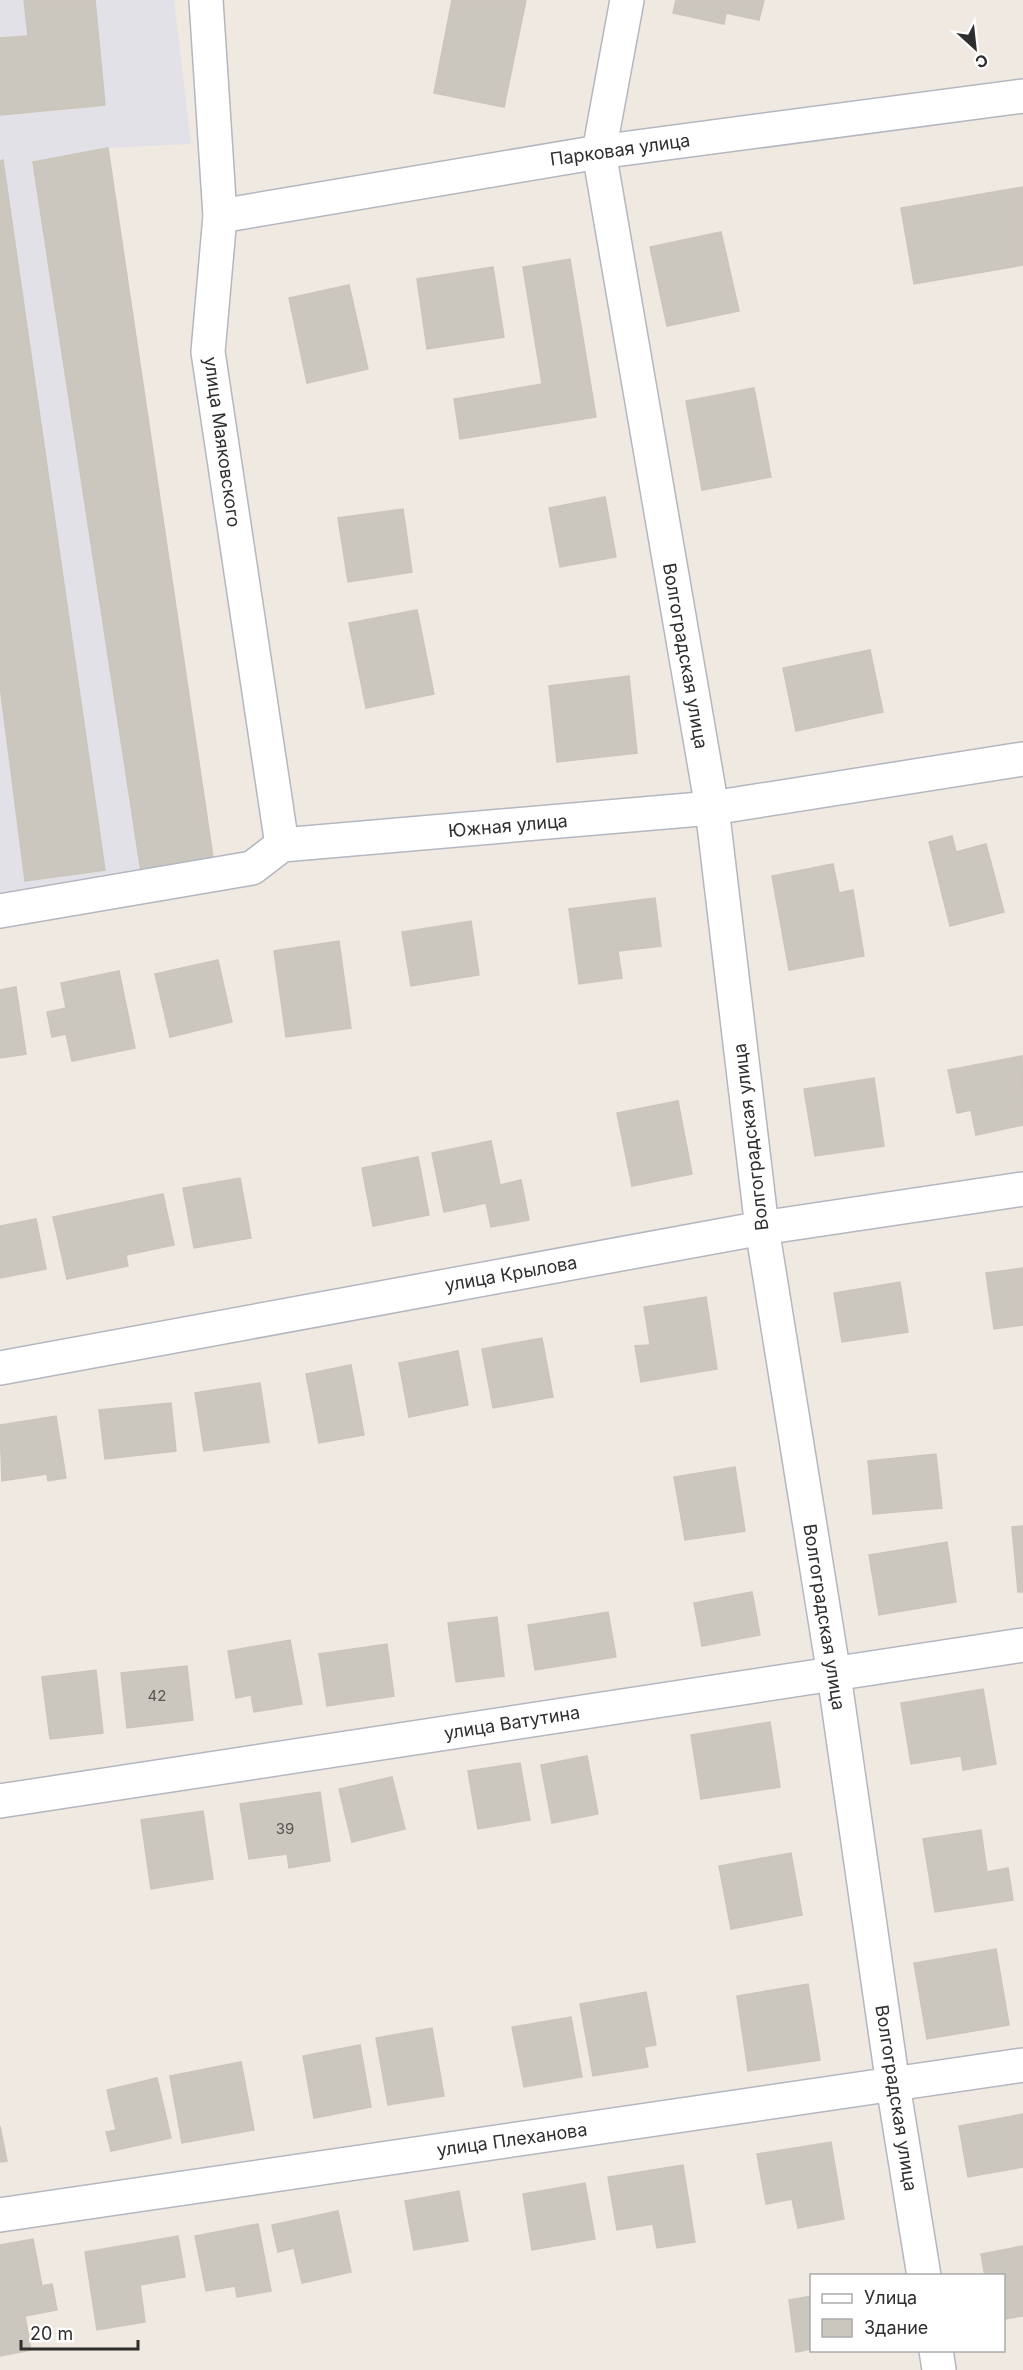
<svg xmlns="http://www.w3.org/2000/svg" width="1023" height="2370" font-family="Inter,sans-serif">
	<rect width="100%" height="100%" fill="#efe9e1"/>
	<polygon fill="#e3e1e8" points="0,0 174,0 191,144 108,148 214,864 0,895"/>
	<g fill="#cbc7bf" stroke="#cbc5ba" stroke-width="1.5">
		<polygon points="24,0 95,0 105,105 0,115 0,38 28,36"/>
		<polygon points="452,0 526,0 504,107 434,93"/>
		<polygon points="676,0 764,0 759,20 726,13 724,24 673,13"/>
		<polygon points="108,148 214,864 141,872 33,162"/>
		<polygon points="3,160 105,870 25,881 0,685 0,161"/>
		<polygon points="1023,187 1023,265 914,284 901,208"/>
		<polygon points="721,232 739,311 667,326 650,247"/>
		<polygon points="570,259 596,417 460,439 454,399 542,384 523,267"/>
		<polygon points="493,267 504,337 427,349 417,279"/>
		<polygon points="349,285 368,369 307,383 289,298"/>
		<polygon points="754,388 771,477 702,490 686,401"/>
		<polygon points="605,497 616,557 560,567 549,508"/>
		<polygon points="403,509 412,572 348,582 338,518"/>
		<polygon points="417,610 434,694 366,708 349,623"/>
		<polygon points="870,650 883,712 796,731 783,668"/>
		<polygon points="629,676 637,753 557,762 549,686"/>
		<polygon points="952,836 956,852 986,844 1004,912 950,926 929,842"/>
		<polygon points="833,864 839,893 853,890 864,956 789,970 772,876"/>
		<polygon points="655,898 661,946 618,951 622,978 579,984 569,909"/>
		<polygon points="471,921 479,975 411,986 402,932"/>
		<polygon points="339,941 351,1028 286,1037 274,951"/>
		<polygon points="218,960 232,1022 170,1037 155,974"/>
		<polygon points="119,971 135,1048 72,1061 66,1034 52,1037 47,1012 66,1008 61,983"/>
		<polygon points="16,987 26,1054 0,1058 0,990"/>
		<polygon points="1022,1056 1023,1125 976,1135 971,1110 957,1113 948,1070"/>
		<polygon points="874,1078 884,1146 815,1156 804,1089"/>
		<polygon points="678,1101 692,1174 632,1186 617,1113"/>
		<polygon points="491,1141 500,1185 521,1180 529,1220 491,1227 486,1203 444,1212 432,1153"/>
		<polygon points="418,1157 429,1215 373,1226 362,1168"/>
		<polygon points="240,1178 251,1238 194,1248 183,1188"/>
		<polygon points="163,1194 174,1245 126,1255 128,1266 67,1279 53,1217"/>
		<polygon points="36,1219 46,1269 0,1278 0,1226"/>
		<polygon points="1023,1268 1023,1325 994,1329 986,1273"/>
		<polygon points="900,1282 908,1332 842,1342 834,1293"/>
		<polygon points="706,1297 717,1369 641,1382 635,1346 650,1345 644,1307"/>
		<polygon points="542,1338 553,1397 493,1408 482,1349"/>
		<polygon points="458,1351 468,1405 409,1417 399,1363"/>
		<polygon points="351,1365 364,1435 319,1443 306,1374"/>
		<polygon points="260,1383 269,1442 204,1451 195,1393"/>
		<polygon points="171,1403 176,1451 105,1459 99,1410"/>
		<polygon points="56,1416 66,1478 48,1481 47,1474 2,1481 0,1425"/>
		<polygon points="936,1454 942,1508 873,1514 868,1461"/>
		<polygon points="735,1467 745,1531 685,1540 674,1477"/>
		<polygon points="1023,1526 1023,1592 1018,1592 1012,1527"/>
		<polygon points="947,1542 956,1602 879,1615 869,1555"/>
		<polygon points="752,1592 760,1635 702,1646 694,1603"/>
		<polygon points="608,1612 616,1657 535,1670 528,1625"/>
		<polygon points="497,1617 504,1676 456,1682 448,1623"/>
		<polygon points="290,1640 302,1704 254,1712 251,1695 236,1698 228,1651"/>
		<polygon points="387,1644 394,1696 327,1706 319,1654"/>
		<polygon points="187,1666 193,1720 127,1728 121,1673"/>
		<polygon points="96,1670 103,1733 50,1739 42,1677"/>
		<polygon points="983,1689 996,1764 963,1770 961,1756 911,1764 901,1703"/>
		<polygon points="770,1722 780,1787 701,1799 691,1735"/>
		<polygon points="587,1756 598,1814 552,1823 541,1765"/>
		<polygon points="520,1763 530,1820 478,1829 468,1771"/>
		<polygon points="392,1777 405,1829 352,1842 339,1789"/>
		<polygon points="320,1792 330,1861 289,1868 287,1854 249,1859 240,1804"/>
		<polygon points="203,1811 213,1879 151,1889 141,1820"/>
		<polygon points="981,1830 987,1872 1008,1868 1013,1900 935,1912 923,1839"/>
		<polygon points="791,1853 802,1915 731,1929 719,1866"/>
		<polygon points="996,1949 1009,2025 927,2039 914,1963"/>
		<polygon points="808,1984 820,2060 748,2071 737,1996"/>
		<polygon points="646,1992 656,2045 644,2047 648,2067 593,2076 580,2004"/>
		<polygon points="571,2017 582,2077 524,2087 512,2027"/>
		<polygon points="432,2028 444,2096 388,2105 376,2038"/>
		<polygon points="360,2045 371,2107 314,2118 303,2056"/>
		<polygon points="241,2062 254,2130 182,2143 170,2076"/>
		<polygon points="157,2078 171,2138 111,2151 106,2132 116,2130 107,2090"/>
		<polygon points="1023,2114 1023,2167 968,2177 959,2126"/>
		<polygon points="0,2126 7,2161 0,2162"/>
		<polygon points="831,2142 844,2219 798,2228 792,2199 766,2204 757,2154"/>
		<polygon points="683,2165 695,2242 657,2248 653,2224 617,2230 608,2177"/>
		<polygon points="585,2183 595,2239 532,2250 523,2194"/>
		<polygon points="459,2191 468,2241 414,2250 405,2201"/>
		<polygon points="338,2211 351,2272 302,2283 294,2248 278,2252 272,2225"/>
		<polygon points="258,2224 271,2291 237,2297 235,2286 206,2291 195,2236"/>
		<polygon points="178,2236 185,2277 140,2285 145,2322 97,2330 85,2252"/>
		<polygon points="33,2239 42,2286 52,2284 57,2310 25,2316 31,2350 0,2356 0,2245"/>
		<polygon points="1023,2246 1023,2316 1004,2319 1004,2276 985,2276 981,2254"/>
		<polygon points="812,2296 812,2349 796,2352 789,2300"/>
	</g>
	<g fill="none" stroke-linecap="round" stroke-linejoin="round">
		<g stroke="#b4b7c1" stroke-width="36">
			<g id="minor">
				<polyline points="206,0 220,216 208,352 282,845"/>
				<polyline points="627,0 599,152 712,808 762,1228 834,1675 893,2085 924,2276"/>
				<polyline points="220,216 599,152 1023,96"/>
				<polyline points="0,911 252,868 282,845 712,808 1023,759"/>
				<polyline points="0,1368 762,1228 1023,1189"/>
				<polyline points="0,1801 1023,1645"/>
				<polyline points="0,2215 1023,2065"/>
				<polyline points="936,2350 939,2370"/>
			</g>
		</g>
		<use href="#minor" stroke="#fff" stroke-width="33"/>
	</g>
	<g text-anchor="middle" stroke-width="6" stroke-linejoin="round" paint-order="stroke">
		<g font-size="15" fill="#555452">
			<text x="157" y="1701">42</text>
			<text x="285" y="1834">39</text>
		</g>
		<g font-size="18" fill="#2e2e2e" stroke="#fff">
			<text transform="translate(620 150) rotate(-8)" y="6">Парковая улица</text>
			<text transform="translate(222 442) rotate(82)" y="6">улица Маяковского</text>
			<text transform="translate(685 656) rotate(80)" y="6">Волгоградская улица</text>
			<text transform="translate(508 826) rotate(-5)" y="6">Южная улица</text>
			<text transform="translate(751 1137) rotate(-97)" y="6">Волгоградская улица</text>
			<text transform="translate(511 1274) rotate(-10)" y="6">улица Крылова</text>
			<text transform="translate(824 1617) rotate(81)" y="6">Волгоградская улица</text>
			<text transform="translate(512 1723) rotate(-9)" y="6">улица Ватутина</text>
			<text transform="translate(896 2098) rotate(81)" y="6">Волгоградская улица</text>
			<text transform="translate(512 2140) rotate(-8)" y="6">улица Плеханова</text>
		</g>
	</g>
	<rect x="810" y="2274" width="195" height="78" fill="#ffffff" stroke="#ababab" stroke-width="1.5"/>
	<rect x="822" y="2294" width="30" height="9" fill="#ffffff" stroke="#ababab" stroke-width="1.5"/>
	<text x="864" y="2304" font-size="18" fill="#2e2e2e">Улица</text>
	<rect x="822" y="2319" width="30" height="18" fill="#cbc7bf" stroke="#ababab" stroke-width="1.5"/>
	<text x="864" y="2334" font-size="18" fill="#2e2e2e">Здание</text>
	<g transform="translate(975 48) rotate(153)" stroke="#ffffff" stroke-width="4.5" paint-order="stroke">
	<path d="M0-4.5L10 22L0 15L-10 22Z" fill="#2e2e2e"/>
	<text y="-9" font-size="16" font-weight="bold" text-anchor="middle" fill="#2e2e2e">С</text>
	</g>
	<path d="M21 2340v9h117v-9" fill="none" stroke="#2e2e2e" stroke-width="3"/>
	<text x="30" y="2340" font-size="18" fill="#2e2e2e" stroke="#ffffff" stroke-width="4.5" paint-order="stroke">20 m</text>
</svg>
